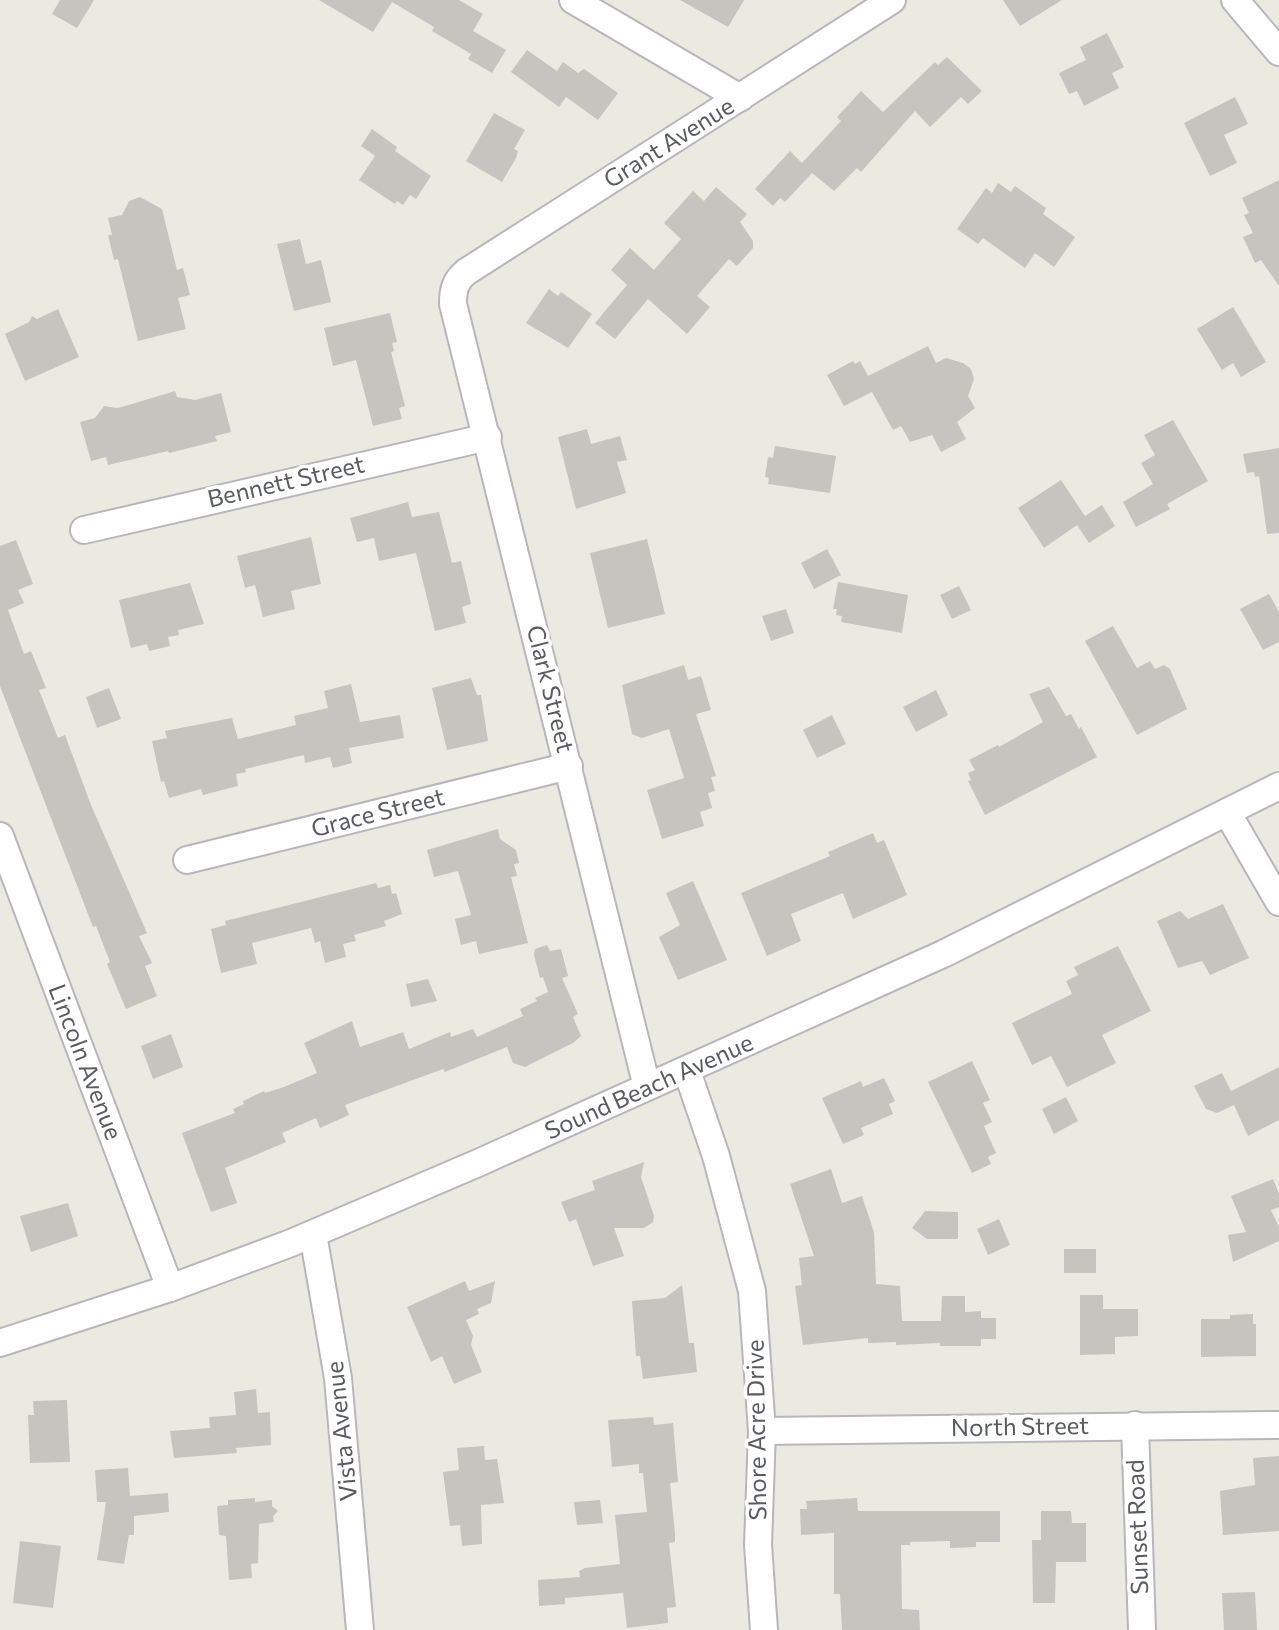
<svg xmlns="http://www.w3.org/2000/svg" width="1279" height="1630" font-family="Commissioner,sans-serif">
	<rect width="100%" height="100%" fill="#ebeae1"/>
	<g fill="#c6c4be">
		<polygon points="60,0 94,0 77,28 52,14"/>
		<polygon points="319,0 459,0 483,14 473,31 506,50 492,73 468,59 471,54 432,31 434,27 392,2 373,32"/>
		<polygon points="680,0 744,0 728,27"/>
		<polygon points="1003,0 1062,0 1020,26"/>
		<polygon points="1107,33 1124,67 1112,73 1119,88 1084,106 1077,91 1069,94 1059,73 1086,60 1080,47"/>
		<polygon points="527,50 557,71 563,62 578,73 584,69 618,93 598,120 566,97 559,107 511,72"/>
		<polygon points="947,57 982,91 968,104 961,97 930,127 915,111 861,172 857,168 834,191 812,173 785,202 780,198 773,206 755,189 790,151 802,163 841,121 837,117 861,91 883,112 935,62 938,65"/>
		<polygon points="1235,97 1248,124 1224,135 1237,163 1210,176 1184,123"/>
		<polygon points="494,113 525,130 514,149 518,151 516,158 502,182 466,161"/>
		<polygon points="372,129 397,147 395,151 431,176 416,199 410,195 403,205 397,201 395,204 359,180 375,156 361,146"/>
		<polygon points="1279,180 1279,286 1261,260 1255,263 1243,237 1253,233 1244,215 1249,213 1242,198"/>
		<polygon points="998,183 1011,192 1015,186 1046,208 1043,214 1075,237 1054,267 1035,253 1025,268 983,238 978,244 957,229 986,188 992,193"/>
		<polygon points="716,187 747,214 740,222 753,241 753,248 737,266 729,259 697,296 710,307 687,334 648,299 615,339 595,323 627,285 611,270 630,248 654,270 681,239 664,223 693,191 704,201"/>
		<polygon points="140,197 162,209 177,270 183,268 190,295 178,298 186,329 138,341 118,259 114,260 108,235 112,235 108,218 122,215 129,201"/>
		<polygon points="300,239 306,264 321,260 331,302 294,311 277,244"/>
		<polygon points="549,289 558,296 561,292 592,314 568,348 526,323"/>
		<polygon points="1233,307 1266,362 1241,377 1233,363 1222,370 1197,329"/>
		<polygon points="58,309 79,357 25,381 5,334 29,322 32,316 37,319"/>
		<polygon points="390,313 397,342 392,343 394,351 391,352 405,406 399,408 402,419 373,426 356,360 333,366 324,328"/>
		<polygon points="928,346 936,363 946,358 963,363 971,369 974,379 968,396 975,408 957,422 966,439 941,452 932,435 910,442 901,426 893,430 872,392 844,406 827,375 853,361 855,364 860,361 868,376"/>
		<polygon points="175,391 177,397 195,400 221,393 231,432 215,436 217,441 169,453 168,451 108,465 106,457 91,461 80,422 95,418 104,406 117,408 132,404"/>
		<polygon points="1173,420 1208,481 1167,504 1170,509 1136,527 1123,502 1153,484 1141,463 1155,455 1144,435"/>
		<polygon points="587,429 591,444 620,436 627,460 617,462 626,493 576,509 558,437"/>
		<polygon points="775,446 836,456 830,493 768,484 769,478 765,477 768,457 773,458"/>
		<polygon points="1279,448 1279,533 1267,534 1259,476 1255,477 1254,472 1247,473 1243,454"/>
		<polygon points="1061,480 1085,516 1102,505 1115,526 1089,543 1077,525 1044,548 1018,508"/>
		<polygon points="408,502 412,517 439,512 452,563 461,561 469,595 471,604 462,607 466,623 435,631 416,553 379,561 374,538 357,542 350,518"/>
		<polygon points="311,537 321,584 291,591 295,609 263,617 255,585 245,588 237,556"/>
		<polygon points="647,539 665,614 608,628 590,553"/>
		<polygon points="16,540 33,584 18,590 24,603 8,610 24,654 31,651 46,688 39,690 58,738 65,735 91,805 147,933 139,936 152,963 145,966 157,996 126,1009 107,964 110,962 96,926 93,927 0,686 0,546"/>
		<polygon points="827,549 841,575 814,589 801,563"/>
		<polygon points="838,582 908,595 902,633 841,622 842,616 836,615 837,609 833,609"/>
		<polygon points="190,583 204,624 178,630 179,635 168,637 170,646 149,651 147,644 131,648 119,600"/>
		<polygon points="959,586 971,610 952,619 940,595"/>
		<polygon points="1269,594 1279,612 1279,642 1263,650 1240,609"/>
		<polygon points="786,609 794,633 771,641 762,616"/>
		<polygon points="1113,626 1137,668 1150,661 1155,669 1164,665 1170,669 1187,709 1137,735 1085,641"/>
		<polygon points="684,665 688,680 701,676 711,710 696,714 716,776 711,777 715,791 708,793 712,808 700,812 704,826 662,839 647,790 684,778 669,729 642,738 632,734 622,685"/>
		<polygon points="471,678 477,695 481,695 488,741 447,750 432,688"/>
		<polygon points="351,684 360,722 400,715 404,738 349,748 352,763 333,768 330,757 305,763 304,755 245,769 246,772 236,774 238,786 203,795 201,789 169,798 164,781 161,782 152,741 167,738 165,731 232,718 238,739 296,725 294,716 328,708 324,691"/>
		<polygon points="1049,687 1066,716 1071,714 1079,729 1081,727 1097,757 985,815 968,781 971,780 968,773 975,770 969,760 998,745 999,747 1043,722 1029,694"/>
		<polygon points="109,688 121,719 97,728 86,697"/>
		<polygon points="936,690 948,715 916,732 903,707"/>
		<polygon points="832,715 846,744 817,758 803,730"/>
		<polygon points="498,829 500,839 516,850 519,863 514,864 517,876 511,877 528,943 479,954 476,941 461,945 455,919 471,915 458,871 434,877 427,850"/>
		<polygon points="873,833 877,843 884,840 907,895 853,919 843,893 791,914 801,941 767,956 741,893 830,856 828,852"/>
		<polygon points="693,881 727,960 678,980 659,937 680,925 666,893"/>
		<polygon points="376,883 378,888 390,885 392,894 396,893 402,914 384,921 386,926 354,935 356,941 343,944 346,957 325,963 320,941 315,943 311,928 252,943 257,964 221,973 211,929 226,925 225,921"/>
		<polygon points="1223,904 1249,958 1210,975 1202,961 1178,968 1157,921 1180,911 1188,919"/>
		<polygon points="547,945 550,951 561,949 568,976 562,978 578,1014 573,1017 581,1036 573,1043 525,1067 513,1063 507,1047 445,1072 443,1069 345,1105 349,1115 320,1128 316,1118 282,1133 286,1142 225,1168 237,1203 211,1212 182,1133 235,1113 233,1109 244,1104 243,1101 264,1091 265,1093 284,1087 317,1073 304,1043 352,1021 360,1047 403,1032 409,1049 450,1032 451,1037 473,1029 477,1037 523,1016 520,1009 537,1001 535,998 548,992 543,977 540,978 534,955 535,949"/>
		<polygon points="1118,946 1151,1011 1102,1035 1116,1063 1067,1087 1051,1056 1032,1065 1012,1023 1072,994 1066,981 1078,975 1074,967"/>
		<polygon points="428,979 437,1001 411,1007 406,984"/>
		<polygon points="171,1034 183,1067 153,1079 141,1046"/>
		<polygon points="972,1061 990,1100 983,1103 992,1122 984,1126 996,1153 988,1157 991,1164 972,1173 928,1082"/>
		<polygon points="1279,1067 1279,1120 1248,1136 1234,1105 1217,1113 1206,1109 1194,1086 1222,1073 1231,1091"/>
		<polygon points="884,1078 895,1101 889,1104 893,1114 861,1128 864,1135 843,1144 822,1098 861,1081 863,1087"/>
		<polygon points="1066,1097 1078,1121 1054,1134 1042,1109"/>
		<polygon points="644,1162 641,1177 654,1216 653,1222 644,1228 614,1228 624,1256 593,1266 576,1219 569,1222 561,1202 595,1190 592,1181"/>
		<polygon points="831,1169 842,1203 862,1196 874,1232 876,1284 900,1286 902,1321 941,1321 942,1296 965,1296 965,1312 981,1311 981,1318 996,1318 996,1339 981,1339 981,1346 940,1346 940,1343 896,1345 896,1342 868,1343 868,1338 803,1345 795,1286 802,1285 799,1258 814,1256 790,1184"/>
		<polygon points="1273,1179 1279,1194 1279,1207 1271,1210 1279,1227 1279,1241 1233,1262 1228,1235 1246,1232 1231,1196"/>
		<polygon points="68,1203 78,1236 31,1252 20,1216"/>
		<polygon points="925,1211 958,1212 958,1239 927,1239 912,1228"/>
		<polygon points="999,1219 1010,1245 988,1255 977,1229"/>
		<rect x="1064" y="1249" width="32" height="24"/>
		<polygon points="465,1281 469,1291 495,1281 491,1303 477,1309 479,1314 466,1320 473,1336 471,1345 482,1372 454,1384 442,1356 431,1362 407,1307"/>
		<polygon points="682,1285 689,1343 694,1343 697,1372 643,1379 640,1356 636,1356 632,1301 665,1298"/>
		<polygon points="1080,1295 1103,1295 1103,1309 1138,1309 1138,1336 1115,1337 1115,1354 1080,1355"/>
		<polygon points="1253,1314 1253,1324 1256,1324 1256,1356 1201,1357 1201,1319 1230,1319 1230,1315"/>
		<polygon points="256,1389 258,1413 270,1412 271,1445 236,1448 237,1453 174,1458 170,1431 210,1428 209,1417 236,1415 234,1392"/>
		<polygon points="67,1400 70,1462 30,1463 28,1415 34,1415 33,1401"/>
		<polygon points="653,1417 654,1425 673,1423 678,1482 670,1483 675,1534 675,1542 669,1543 676,1607 667,1608 668,1623 627,1628 623,1593 565,1598 565,1604 539,1606 538,1580 580,1577 579,1571 585,1568 620,1564 615,1515 647,1512 643,1473 639,1473 639,1464 612,1467 608,1420"/>
		<polygon points="484,1446 485,1460 497,1459 504,1503 481,1505 482,1544 462,1546 460,1525 450,1526 443,1472 459,1470 457,1448"/>
		<polygon points="1279,1456 1279,1531 1223,1535 1220,1491 1255,1485 1253,1458"/>
		<polygon points="128,1468 130,1496 168,1493 169,1512 134,1516 134,1535 129,1535 124,1564 97,1560 106,1502 97,1502 95,1470"/>
		<polygon points="255,1498 255,1502 272,1500 272,1506 278,1511 273,1516 274,1522 259,1524 258,1563 251,1564 252,1578 229,1580 226,1536 219,1535 217,1506 228,1505 228,1500"/>
		<polygon points="857,1498 858,1511 1000,1511 1000,1542 976,1542 976,1547 950,1548 950,1541 910,1542 910,1545 901,1545 902,1609 919,1610 920,1630 842,1630 840,1594 834,1594 834,1533 801,1535 800,1509 807,1509 806,1501"/>
		<polygon points="600,1500 603,1523 577,1525 574,1502"/>
		<polygon points="1041,1511 1071,1511 1072,1523 1086,1523 1086,1562 1056,1562 1055,1603 1033,1603 1032,1540 1041,1540"/>
		<polygon points="20,1541 61,1546 53,1608 13,1603"/>
		<polygon points="1255,1592 1257,1630 1224,1630 1222,1593"/>
	</g>
	<g fill="none" stroke-linecap="round" stroke-linejoin="round">
		<g stroke="#b6b7bc" stroke-width="30">
			<g id="minor">
				<polyline points="573,0 740,98"/>
				<polyline points="1235,0 1279,52"/>
				<polyline points="84,530 488,437"/>
				<polyline points="1227,812 1279,902"/>
				<polyline points="0,836 170,1288"/>
				<polyline points="187,860 569,766"/>
				<polyline points="687,1071 716,1156 752,1291 762,1431 758,1545 764,1630"/>
				<path d="M647,1087L453,304C453,290 455,281 466,272L892,0"/>
				<polyline points="313,1234 338,1378 360,1630"/>
				<polyline points="0,1343 170,1288 291,1243 478,1163 943,954 1279,786"/>
				<polyline points="1135,1425 1142,1630"/>
				<polyline points="762,1431 1279,1425"/>
			</g>
		</g>
		<use href="#minor" stroke="#fff" stroke-width="26"/>
	</g>
	<g text-anchor="middle" stroke-width="7" stroke-linejoin="round" paint-order="stroke">
		<g font-size="24" fill="#595b60" stroke="#fff">
			<text transform="translate(669 143) rotate(-32)" y="8">Grant Avenue</text>
			<text transform="translate(286 482) rotate(-13)" y="8">Bennett Street</text>
			<text transform="translate(550 689) rotate(76)" y="8">Clark Street</text>
			<text transform="translate(378 813) rotate(-14)" y="8">Grace Street</text>
			<text transform="translate(85 1062) rotate(69)" y="8">Lincoln Avenue</text>
			<text transform="translate(649 1087) rotate(-24)" y="8">Sound Beach Avenue</text>
			<text transform="translate(1020 1427) rotate(-1)" y="8">North Street</text>
			<text transform="translate(757 1430) rotate(-91)" y="8">Shore Acre Drive</text>
			<text transform="translate(342 1431) rotate(-96)" y="8">Vista Avenue</text>
			<text transform="translate(1138 1527) rotate(-92)" y="8">Sunset Road</text>
		</g>
	</g>
</svg>
